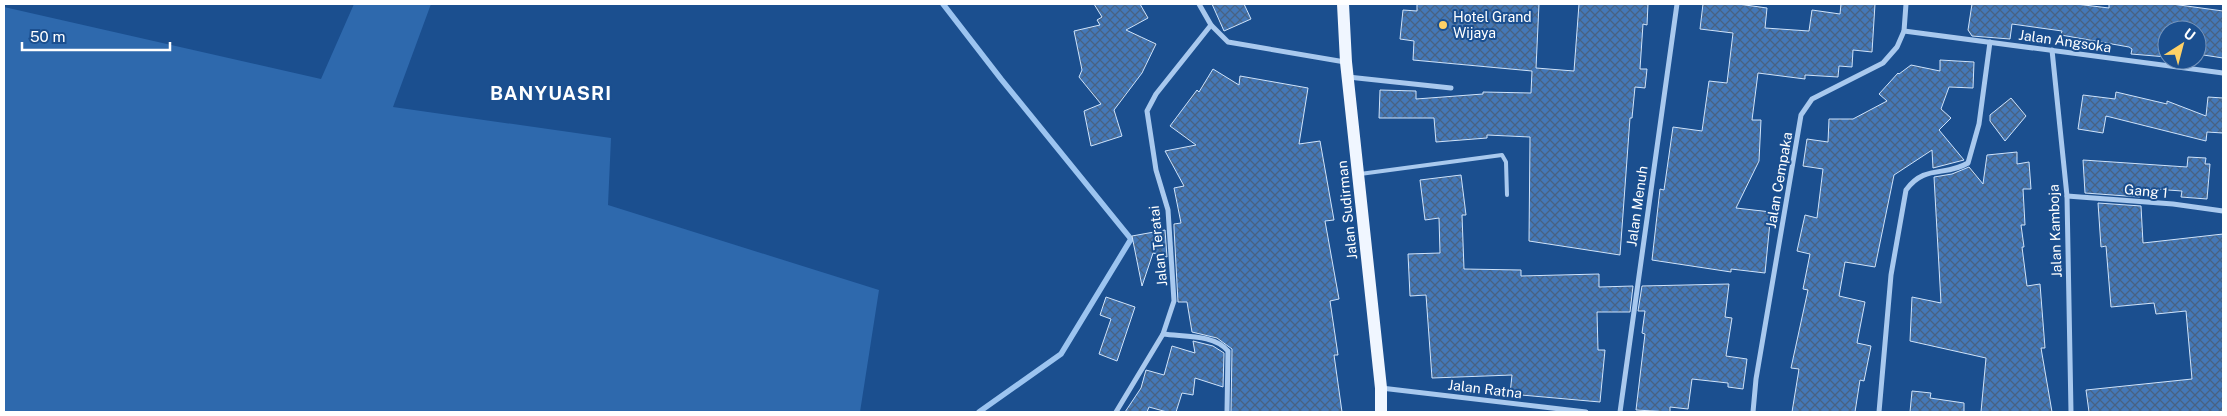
<svg xmlns="http://www.w3.org/2000/svg" width="2227" height="416" font-family="'Public Sans',sans-serif">
	<defs>
		<pattern id="building-cross-hatch" width="8" height="8" patternUnits="userSpaceOnUse" patternTransform="scale(1.25)"><rect width="8" height="8" fill="#4478b7"/><path d="M0 0l8 8M0 8l8-8" fill="none" stroke="#486282"/></pattern>
	</defs>
	<rect width="100%" height="100%" fill="#1b4f8f"/>
	<polygon fill="#2e69ad" points="354,4 431,4 393,107 611,138 608,205 879,290 860,412 4,412 4,7 321,79"/>
	<g fill="none" stroke-linecap="round" stroke-linejoin="round">
		<polyline stroke="#9cc4f0" stroke-width="5.5" points="943,4 1001,79 1131,239 1061,354 979,412"/>
	</g>
	<g fill="url(#building-cross-hatch)" stroke="#cfe3fa">
		<polygon points="1094,4 1140,4 1148,18 1126,30 1156,44 1142,73 1114,110 1122,136 1091,146 1084,111 1101,104 1079,77 1082,70 1074,31 1100,25 1097,20 1102,17"/>
		<polygon points="1212,4 1244,4 1251,19 1224,31"/>
		<polygon points="1417,4 1539,4 1536,68 1574,71 1579,4 1648,4 1647,25 1643,24 1640,69 1647,69 1645,88 1635,87 1632,118 1630,118 1620,255 1529,241 1530,137 1487,135 1487,138 1436,142 1434,118 1379,118 1380,90 1416,91 1416,99 1483,94 1483,92 1531,93 1532,71 1413,60 1414,41 1400,39 1403,10 1417,11"/>
		<polygon points="1703,4 1738,4 1767,8 1765,28 1809,31 1812,10 1840,14 1841,4 1875,4 1872,52 1853,50 1852,67 1839,66 1838,77 1805,75 1805,79 1758,73 1752,120 1761,120 1759,161 1736,208 1771,212 1765,273 1731,269 1731,272 1652,260 1660,189 1664,190 1673,127 1702,131 1709,81 1727,83 1733,33 1700,29"/>
		<polygon points="1972,4 2076,4 2109,8 2109,4 2172,4 2223,11 2223,58 2197,54 2197,30 2167,30 2167,57 2131,54 2132,49 2129,47 2061,35 2062,31 2012,24 2010,39 1972,36 1968,30"/>
		<polygon points="1940,60 1974,62 1973,88 1949,87 1941,109 1951,118 1939,130 1964,160 1933,168 1932,150 1894,175 1875,267 1845,262 1839,296 1865,302 1857,343 1871,346 1864,381 1860,380 1855,412 1792,412 1799,369 1791,368 1808,290 1803,289 1810,254 1797,251 1805,215 1817,218 1823,169 1803,166 1807,139 1828,142 1829,119 1853,119 1887,101 1879,94 1898,73 1899,74 1911,65 1940,71"/>
		<polygon points="1213,69 1239,85 1240,76 1308,88 1299,144 1320,141 1334,220 1325,221 1339,299 1330,301 1338,355 1334,355 1342,412 1231,412 1232,349 1217,338 1192,332 1187,302 1178,302 1174,228 1174,224 1181,223 1174,188 1184,186 1165,151 1196,145 1170,126 1197,90 1199,92"/>
		<polygon points="2116,92 2167,104 2167,101 2206,116 2208,97 2223,98 2223,133 2207,132 2206,141 2106,116 2103,133 2078,129 2083,95 2115,99"/>
		<polygon points="2011,98 2026,116 2005,141 1990,121 1990,115"/>
		<polygon points="2017,152 2017,164 2029,162 2031,189 2023,189 2025,225 2021,225 2024,247 2022,247 2027,286 2040,284 2045,348 2041,348 2052,412 1981,412 1986,358 1910,341 1912,297 1941,303 1934,177 1952,174 1969,167 1983,184 1987,155"/>
		<polygon points="2188,157 2206,158 2205,164 2210,164 2207,199 2181,197 2182,191 2140,188 2140,197 2085,193 2083,160 2187,167"/>
		<polygon points="1461,175 1466,215 1462,215 1464,269 1521,270 1521,276 1599,274 1599,287 1633,286 1630,312 1597,312 1598,350 1605,350 1600,402 1510,394 1512,375 1432,378 1426,295 1410,296 1408,254 1440,253 1439,218 1425,220 1420,180"/>
		<polygon points="2098,203 2141,206 2143,243 2223,234 2223,412 2089,412 2086,390 2192,379 2186,311 2156,314 2154,303 2111,307 2106,246 2101,247"/>
		<polygon points="1165,230 1167,257 1153,253 1142,286 1132,236"/>
		<polygon points="1729,284 1725,317 1732,318 1726,356 1747,359 1743,389 1728,387 1728,383 1692,379 1688,409 1670,407 1670,412 1636,410 1645,334 1642,333 1645,311 1638,311 1642,286"/>
		<polygon points="1106,297 1135,307 1117,361 1099,354 1111,319 1100,315"/>
		<polygon points="1193,341 1213,346 1224,353 1223,387 1195,378 1193,395 1182,393 1176,412 1167,412 1149,407 1147,412 1125,412 1141,388 1146,370 1164,375 1172,346 1195,353"/>
		<polygon points="1912,391 1931,393 1930,398 1964,403 1964,412 1910,412"/>
	</g>
	<g fill="none" stroke-linecap="round" stroke-linejoin="round">
		<polyline stroke="#a9c9ee" stroke-width="4" points="1360,174 1502,155 1506,162 1507,195"/>
		<g stroke="#a9c9ee" stroke-width="5">
			<polyline points="1199,4 1211,25 1228,42 1345,62"/>
			<polyline points="1904,31 2223,73"/>
			<polyline points="2052,50 2067,196 2071,412"/>
			<polyline points="1348,77 1451,88"/>
			<polyline points="2067,196 2173,204 2223,211"/>
			<path d="M1163,334C1184,337 1214,334 1228,351L1227,412"/>
			<polyline points="1381,388 1586,412"/>
			<polyline points="1116,412 1163,334 1174,301 1168,210 1156,170 1147,111 1156,94 1211,25"/>
			<polyline points="1620,412 1677,4"/>
			<polyline points="1753,412 1756,379 1801,115 1812,99 1883,63 1897,47 1904,31 1906,4"/>
			<path d="M1879,412L1891,275L1906,190C1925,164 1945,177 1968,163L1979,124L1990,42"/>
		</g>
		<polyline stroke="#f0f6ff" stroke-width="12" points="1343,4 1346,62 1381,388 1381,412"/>
	</g>
	<circle fill="#ffd166" stroke="#1b4f8f" stroke-width="2" cx="1443" cy="25" r="5"/>
	<g text-anchor="middle" stroke-width="4" stroke-linejoin="round" paint-order="stroke">
		<g font-size="14" fill="#fff" stroke="#1b4f8f" text-anchor="start">
			<text x="1453" y="22">Hotel Grand<tspan x="1453" dy="16">Wijaya</tspan></text>
		</g>
		<g font-size="14" fill="#fff" stroke="#1b4f8f">
			<text transform="translate(2065 41) rotate(8)" y="5">Jalan Angsoka</text>
			<text transform="translate(1779 180) rotate(-80)" y="5">Jalan Cempaka</text>
			<text transform="translate(2146 191) rotate(5)" y="5">Gang 1</text>
			<text transform="translate(1637 206) rotate(-82)" y="5">Jalan Menuh</text>
			<text transform="translate(1347 210) rotate(-96)" y="5">Jalan Sudirman</text>
			<text transform="translate(2055 231) rotate(-92)" y="5">Jalan Kamboja</text>
			<text transform="translate(1158 246) rotate(-96)" y="5">Jalan Teratai</text>
			<text transform="translate(1485 389) rotate(7)" y="5">Jalan Ratna</text>
		</g>
		<g font-size="19" font-weight="bold" letter-spacing="1" fill="#fff" stroke="#1b4f8f">
			<text x="551" y="100">BANYUASRI</text>
		</g>
	</g>
	<rect width="2227" height="416" fill="none" stroke="#ffffff" stroke-width="10"/>
	<g transform="translate(2182 45) rotate(36)"><circle r="24" fill="#1b4f8f" stroke="#7695bc"/>
	<path d="M0-4L9 19L0 12L-9 19Z" fill="#ffd166"/>
	<text y="-8" font-size="14" font-weight="bold" text-anchor="middle" fill="#ffffff">U</text>
	</g>
	<path d="M22 42v8h148v-8" fill="none" stroke="#ffffff" stroke-width="2.5"/>
	<text x="30" y="42" font-size="15" fill="#ffffff" stroke="#1b4f8f" stroke-width="4" paint-order="stroke">50 m</text>
</svg>
